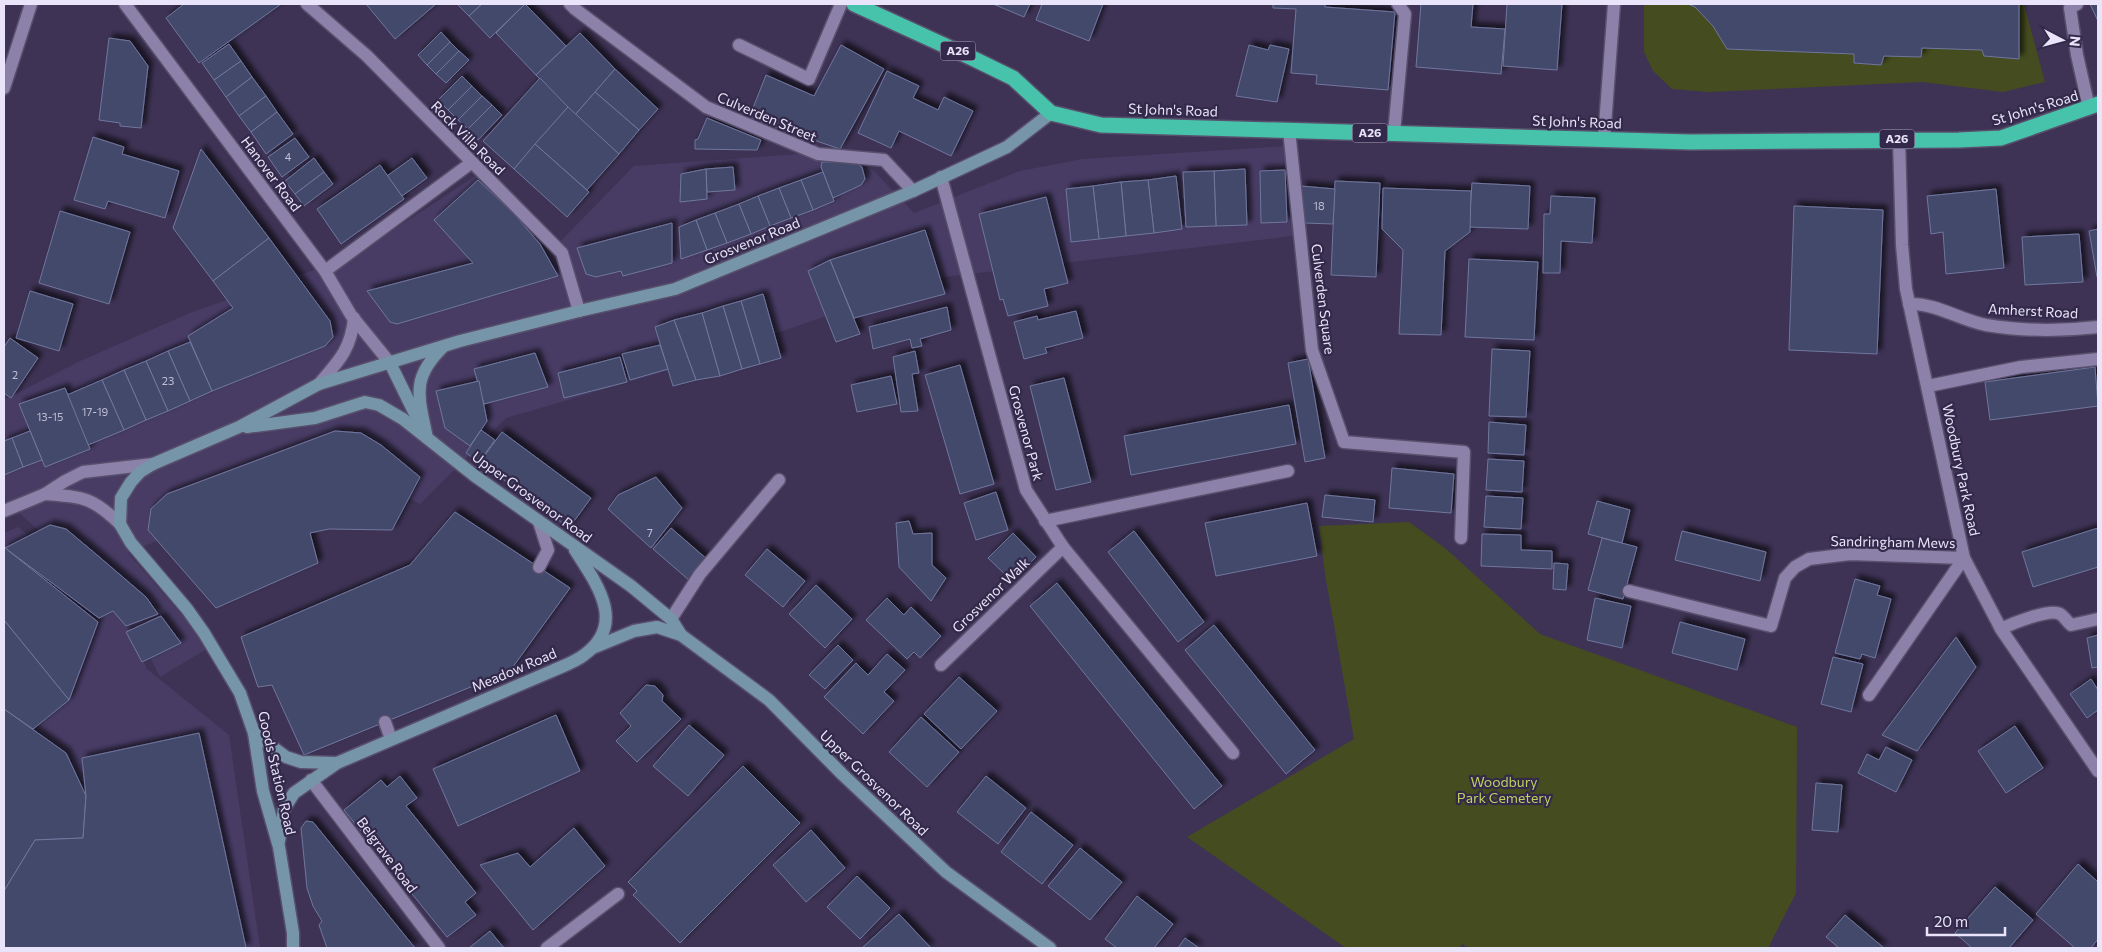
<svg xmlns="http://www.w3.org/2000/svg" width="2102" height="952" font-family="Commissioner,sans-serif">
	<defs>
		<filter id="shadow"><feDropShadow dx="4.5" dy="-4.5" stdDeviation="2.5" flood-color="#0009"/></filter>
	</defs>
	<rect width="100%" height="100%" fill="#3e3355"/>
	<g fill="#483c65">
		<polygon points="1287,146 1301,235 936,278 670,370 506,418 420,504 342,463 128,553 210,647 160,677 127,611 4,499 4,400 78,362 192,312 352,257 480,173 551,251 634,166 854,150 914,213 1020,171 1082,159"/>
		<polygon points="18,527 119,611 147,669 229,735 260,948 4,948 4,533"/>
	</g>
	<g fill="#454c1f">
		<path d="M1644,4C1658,4 1673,1 1687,4C1703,7 1720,36 1728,49L1854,54V63L1881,65L1884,56L1921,57L1922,48L1982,50L1985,56L2018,59L2019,4H2024L2045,82L2003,92L1922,82L1709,92L1672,89L1653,71L1644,52Z"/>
		<polygon points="1409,522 1445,548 1540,634 1797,727 1796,893 1768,948 1467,948 1462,943 1460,948 1346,948 1187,837 1354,739 1325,574 1319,526"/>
	</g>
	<g fill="#43486b" stroke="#70779d" filter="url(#shadow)">
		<polygon points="184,4 281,4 199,63 166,18"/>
		<polygon points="366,4 436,4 395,39"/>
		<polygon points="457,4 482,4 469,16"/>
		<polygon points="482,4 525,4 490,38 469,16"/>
		<polygon points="525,4 566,46 536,75 496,33"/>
		<polygon points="993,4 1030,4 1024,17"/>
		<polygon points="1042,4 1103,4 1089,41 1036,20"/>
		<polygon points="1273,4 1325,4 1325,7 1395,12 1388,90 1316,84 1317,75 1291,73 1296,9 1273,8"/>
		<polygon points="1421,4 1473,4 1471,27 1505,29 1501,74 1416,67"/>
		<polygon points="1507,4 1562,4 1557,70 1503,66"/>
		<polygon points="1688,4 2019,4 2019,59 1984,56 1982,50 1922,48 1921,57 1884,56 1881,65 1854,63 1854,54 1727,49 1713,26 1695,7"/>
		<polygon points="2090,4 2098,4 2098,21"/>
		<polygon points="441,32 450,42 427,65 418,55"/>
		<polygon points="580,33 615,69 575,115 536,75"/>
		<polygon points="109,38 130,41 148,66 141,128 120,126 120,123 99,120"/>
		<polygon points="450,42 459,51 436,74 427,65"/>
		<polygon points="229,44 241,61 214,80 202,63"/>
		<polygon points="841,45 884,69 840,149 749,118 766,75 814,96"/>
		<polygon points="1249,45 1268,50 1270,45 1289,49 1277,102 1236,96"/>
		<polygon points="459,51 469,60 446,83 436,74"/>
		<polygon points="241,61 252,77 226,97 214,80"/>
		<polygon points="615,69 658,109 639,130 595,92"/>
		<polygon points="887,71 919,86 913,98 938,110 944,97 973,111 951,156 899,131 891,148 858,133"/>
		<polygon points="462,76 472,86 448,110 438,100"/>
		<polygon points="252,77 266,96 239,116 226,97"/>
		<polygon points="540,78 568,107 514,169 483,141"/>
		<polygon points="472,86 482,96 458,120 448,110"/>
		<polygon points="595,92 639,130 619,154 575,115"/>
		<polygon points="266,96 277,112 251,132 239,116"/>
		<polygon points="482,96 492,105 468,129 458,120"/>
		<polygon points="492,105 502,115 478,140 468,129"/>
		<polygon points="568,107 619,154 587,190 535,144"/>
		<polygon points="277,112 293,134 266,154 251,132"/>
		<polygon points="707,118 761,140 757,150 695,149 695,140 698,139"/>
		<polygon points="93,137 124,147 122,154 179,171 165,218 108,201 105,209 74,200"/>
		<polygon points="295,138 309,157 282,177 268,157"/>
		<polygon points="535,144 589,192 567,217 514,169"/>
		<polygon points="201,149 269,238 213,281 173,228"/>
		<polygon points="314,158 324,172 295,194 285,181"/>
		<polygon points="412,158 427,178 402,196 387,176"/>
		<polygon points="822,162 855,162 862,167 865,179 861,185 833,198 821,167"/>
		<polygon points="380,165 404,199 341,244 317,209"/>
		<polygon points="733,167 735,190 707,192 706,169"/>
		<polygon points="706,169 707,199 680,202 681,174"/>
		<polygon points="1245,169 1247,225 1216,226 1214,171"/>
		<polygon points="1285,170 1287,222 1261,223 1260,171"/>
		<polygon points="1214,171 1216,226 1186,227 1183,172"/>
		<polygon points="324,172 333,184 304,206 295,194"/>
		<polygon points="823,172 834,201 813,210 801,180"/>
		<polygon points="1176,176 1182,229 1154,233 1148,180"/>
		<polygon points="478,180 514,214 540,244 558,276 397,324 390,322 367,291 473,263 434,220"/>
		<polygon points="801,180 813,210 791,218 779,188"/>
		<polygon points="1148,180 1154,233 1126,236 1121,182"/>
		<polygon points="1335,181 1380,183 1376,277 1331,275"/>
		<polygon points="1121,182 1126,236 1099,239 1093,186"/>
		<polygon points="1472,183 1530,186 1528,229 1469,227"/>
		<polygon points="1093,186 1099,239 1071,242 1066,189"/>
		<polygon points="1301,186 1335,189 1333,224 1305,223"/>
		<polygon points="779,188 791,218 770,226 758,196"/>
		<polygon points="1383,188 1471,191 1470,232 1445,251 1441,335 1399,334 1403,250 1382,229"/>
		<polygon points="1996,189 2004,268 1946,274 1943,232 1931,234 1927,196"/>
		<polygon points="758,196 770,226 751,234 739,204"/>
		<polygon points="1551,196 1595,198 1592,243 1561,241 1560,273 1543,273 1544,214 1550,214"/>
		<polygon points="1046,197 1068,283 1044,289 1048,306 1008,316 1003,299 1000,300 979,214"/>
		<polygon points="739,204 751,234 727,243 715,213"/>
		<polygon points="1794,206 1883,210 1877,354 1789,350"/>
		<polygon points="60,211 130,232 109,304 39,283"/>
		<polygon points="715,213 727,243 707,250 696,220"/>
		<polygon points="696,220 707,250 681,259 679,227"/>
		<polygon points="672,223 672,263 623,276 621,271 596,277 586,274 577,248"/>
		<polygon points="2098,229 2098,277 2097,277 2089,231"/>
		<polygon points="925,230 945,294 854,318 830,260"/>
		<polygon points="2079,234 2083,282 2025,285 2022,237"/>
		<polygon points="269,238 330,321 333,337 325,346 212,391 188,336 233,308 213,281"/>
		<polygon points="1469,259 1538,262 1534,340 1465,337"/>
		<polygon points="830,260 860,334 836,342 808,271"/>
		<polygon points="30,291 73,304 59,351 16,338"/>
		<polygon points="763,294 781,358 760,364 741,301"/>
		<polygon points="741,301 760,364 742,369 723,306"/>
		<polygon points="723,306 742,369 720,376 702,313"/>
		<polygon points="947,307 951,330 920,339 922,346 912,348 910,339 873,349 869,327"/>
		<polygon points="1076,311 1083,338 1045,348 1047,353 1024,359 1014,322 1037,316 1038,320"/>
		<polygon points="702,313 720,376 696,380 674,320"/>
		<polygon points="674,320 696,380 673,386 655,327"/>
		<polygon points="10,338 38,358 11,398 4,393 4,347"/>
		<polygon points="190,342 212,391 190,401 168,351"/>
		<polygon points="660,345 668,369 630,380 622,354"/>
		<polygon points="1492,349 1530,351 1526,417 1489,416"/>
		<polygon points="168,351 190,401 168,411 146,361"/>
		<polygon points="915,351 919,373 912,374 918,411 901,412 893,357"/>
		<polygon points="535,353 548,387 484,404 474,369"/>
		<polygon points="620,357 627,382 564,398 558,373"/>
		<polygon points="1308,359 1325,458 1305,462 1288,363"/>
		<polygon points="146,361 168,411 146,420 124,370"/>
		<polygon points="960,365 994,484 960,494 925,375"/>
		<polygon points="2095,367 2098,406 1990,420 1985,382"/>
		<polygon points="124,370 146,420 124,430 102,380"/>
		<polygon points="891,376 897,404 857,412 851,385"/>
		<polygon points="1064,378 1091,482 1056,490 1030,386"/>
		<polygon points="102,380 124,430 88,445 67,395"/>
		<polygon points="479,381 487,421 470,446 445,428 436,391"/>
		<polygon points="65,388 90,449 45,467 19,404"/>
		<polygon points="1289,405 1296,444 1131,475 1124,436"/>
		<polygon points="1489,422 1526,425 1524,455 1488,453"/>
		<polygon points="481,430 495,440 479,462 466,453"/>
		<polygon points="30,431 42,460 23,467 12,438"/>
		<polygon points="335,431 361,433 381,445 420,477 392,530 329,529 310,533 318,563 216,608 148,530 151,509 167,494"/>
		<polygon points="502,432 591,498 569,528 493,472 495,468 482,459"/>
		<polygon points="12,438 23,467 4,475 4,441"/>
		<polygon points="1488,459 1524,461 1522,492 1486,490"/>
		<polygon points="1392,468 1454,474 1451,513 1389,508"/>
		<polygon points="656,477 682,508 651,548 608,509 618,495"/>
		<polygon points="996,492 1008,530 976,540 964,503"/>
		<polygon points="1325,495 1375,500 1373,522 1322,517"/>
		<polygon points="1486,496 1523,498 1521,529 1484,527"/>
		<polygon points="1597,501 1630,510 1622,543 1588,534"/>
		<polygon points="1307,503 1317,556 1216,576 1205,523"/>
		<polygon points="455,512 570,588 510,671 304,755 272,685 258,687 241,637 410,565"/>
		<polygon points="909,521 913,534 932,533 932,565 946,578 931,601 899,567 896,523"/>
		<polygon points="50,525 66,529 97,555 146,597 158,614 126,626 113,611 99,618 5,548"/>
		<polygon points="671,528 708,560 690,581 653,549"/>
		<polygon points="2098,528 2098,567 2033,587 2022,552"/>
		<polygon points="1134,531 1204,622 1178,642 1108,552"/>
		<polygon points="1682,531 1766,552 1760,581 1675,560"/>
		<polygon points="1013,533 1036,557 1012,581 988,558"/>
		<polygon points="1482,534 1521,535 1521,550 1552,551 1552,569 1481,566"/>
		<polygon points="1602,538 1637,547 1623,599 1588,590"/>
		<polygon points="5,548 98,622 69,700 4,620 4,549"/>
		<polygon points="767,549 805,581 783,607 745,575"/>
		<polygon points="1554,563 1568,564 1566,590 1553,589"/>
		<polygon points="1855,579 1880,586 1877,595 1891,599 1875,658 1862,654 1860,659 1835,653"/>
		<polygon points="1057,583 1222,786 1194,809 1030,606"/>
		<polygon points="816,585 852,619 825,648 789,614"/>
		<polygon points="887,598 904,615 911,607 941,636 920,658 914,652 907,659 866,620"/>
		<polygon points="1595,598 1631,606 1622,648 1587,640"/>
		<polygon points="161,616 181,643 142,662 126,632"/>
		<polygon points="4,620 69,700 33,729 4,709"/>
		<polygon points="1680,622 1745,639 1737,670 1672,653"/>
		<polygon points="1214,625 1315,750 1286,774 1185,650"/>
		<polygon points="2098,635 2098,667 2092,668 2087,638"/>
		<polygon points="1956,637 1976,667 1917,751 1882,735"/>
		<polygon points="838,645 853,660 825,689 809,675"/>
		<polygon points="887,654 905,670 884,692 894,701 863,734 824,697 856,663 868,675"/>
		<polygon points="1833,657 1863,664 1851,712 1821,704"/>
		<polygon points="959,677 997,711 961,749 924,714"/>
		<polygon points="2091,679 2098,690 2098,710 2087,718 2070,694"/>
		<polygon points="646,685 655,686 663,695 662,701 681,719 637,762 616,741 631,726 620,713"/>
		<polygon points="4,709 66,753 86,796 83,838 35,840 4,891"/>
		<polygon points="556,715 580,771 458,826 433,769"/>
		<polygon points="921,717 959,752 927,787 889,752"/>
		<polygon points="689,725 724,755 688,796 653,766"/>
		<polygon points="2015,726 2043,768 2006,793 1978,751"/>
		<polygon points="199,733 246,948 4,948 4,891 35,840 83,838 86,796 82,758"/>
		<polygon points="1886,747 1912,760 1896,792 1858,773 1867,754 1879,760"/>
		<polygon points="743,766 800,823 680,943 633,895 637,891 628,882"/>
		<polygon points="400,776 417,798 406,806 476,893 465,902 476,915 447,937 344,810 381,780 387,787"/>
		<polygon points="986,776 1026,808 998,844 957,812"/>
		<polygon points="1816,783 1842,785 1838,832 1812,830"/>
		<polygon points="1031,812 1073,845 1042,884 1001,852"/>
		<polygon points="306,821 313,822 415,948 327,948 319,925 322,921 313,906 307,888 301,828"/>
		<polygon points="574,828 605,866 533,930 480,865 518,853 530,867"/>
		<polygon points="811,830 845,868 806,902 773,865"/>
		<polygon points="1080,848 1122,882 1090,920 1048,886"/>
		<polygon points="2078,864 2098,882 2098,939 2091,948 2075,948 2036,914"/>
		<polygon points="857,876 890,908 860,939 827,907"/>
		<polygon points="1995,887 2033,920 2009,948 1972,948 1955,933"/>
		<polygon points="1137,896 1173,924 1154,948 1117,948 1105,939"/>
		<polygon points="899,914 931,948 862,948"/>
		<polygon points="1845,915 1884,948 1839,948 1826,937"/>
		<polygon points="490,931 504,948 469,948"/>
		<polygon points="1185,938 1199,948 1178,948"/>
	</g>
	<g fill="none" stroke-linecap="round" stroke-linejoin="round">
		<g stroke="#584f6c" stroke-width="15">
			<g id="lane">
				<polyline points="2077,4 2070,8 2077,55 2089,108"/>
				<polyline points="739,45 809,79 841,4"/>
				<polyline points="1394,133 1405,14 1398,4"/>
				<polyline points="325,271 471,163"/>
				<polyline points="1928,386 2021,367 2098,359"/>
				<polyline points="539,522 548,550 539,567"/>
				<polyline points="671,619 700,574 779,480"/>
				<path d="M2001,629C2011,624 2050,608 2060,614C2064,616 2067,622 2071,625L2098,619"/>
				<polyline points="941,665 1063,547"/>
				<polyline points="385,722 391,739"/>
				<polyline points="547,948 618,894"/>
			</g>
		</g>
		<g stroke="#584f6c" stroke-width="15">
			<g id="street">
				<polyline points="125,4 325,271 351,315 390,363"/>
				<polyline points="307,4 367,56 562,253 579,311"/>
				<polyline points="570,4 575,9 706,107 818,154 884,160 913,191"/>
				<polyline points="4,88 31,4"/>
				<polyline points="1289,130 1312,350 1344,442 1464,452 1461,538"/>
				<polyline points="1604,139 1614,4"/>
				<polyline points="1899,139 1902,245 1906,289 1964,558 2001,629 2098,771"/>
				<polyline points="941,177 1026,490 1063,547 1233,753"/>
				<path d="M1909,304C1936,303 1960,320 1986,325C2022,331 2062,331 2098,327"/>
				<path d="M319,384C339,361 351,349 354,318"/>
				<path d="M45,494C84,497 92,497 120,524"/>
				<polyline points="4,511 45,494 65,481 83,472 153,464"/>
				<polyline points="1045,521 1288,471"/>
				<polyline points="1629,591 1771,626 1785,578 1795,567 1809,559 1850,554 1964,558"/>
				<polyline points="1869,695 1964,558"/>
				<polyline points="311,780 439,948"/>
			</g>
		</g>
		<g stroke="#584f6c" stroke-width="15">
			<g id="secondary">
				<polyline points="390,363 419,422"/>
				<polyline points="247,427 315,418 365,402 379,405 403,419 475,476 631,586 671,619 681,635"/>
				<path d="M427,438C419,397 410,379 443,347"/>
				<polyline points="595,647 634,631 657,627 681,635 769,700 842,774 946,872 1050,948"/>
				<polyline points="254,733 286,757 301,762 337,763"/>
				<path d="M279,841L284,809L294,793L337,763L552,671C563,666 575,662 584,655C627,624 597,584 575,550"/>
				<polyline points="293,948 293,933 279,847 263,791 254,733 240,693 204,633 187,609 131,543 120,524 121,498 131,482 140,472 153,464 239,427 319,384 460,341 579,311 675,289 913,191 1007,147 1051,113"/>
			</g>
		</g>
		<g stroke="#584f6c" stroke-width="18">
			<polyline id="highway" points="854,4 972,58 1013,78 1051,113 1101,125 1690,142 1959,140 2001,138 2098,104"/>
		</g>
		<use href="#lane" stroke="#8c81a8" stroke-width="12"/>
		<use href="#street" stroke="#8c81a8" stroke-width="12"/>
		<use href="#secondary" stroke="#7795a9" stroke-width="12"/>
		<use href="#highway" stroke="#46c3aa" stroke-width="15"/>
	</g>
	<g text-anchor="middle" stroke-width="4.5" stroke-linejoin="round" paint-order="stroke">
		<g font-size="11" fill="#c0bdd6">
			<text x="288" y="161">4</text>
			<text x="1319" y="210">18</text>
			<text x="15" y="379">2</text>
			<text x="168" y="385">23</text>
			<text x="95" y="416">17-19</text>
			<text x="50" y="421">13-15</text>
			<text x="650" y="537">7</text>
		</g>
		<g fill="#33294a" stroke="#b2acc4" stroke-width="1">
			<rect x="940.5" y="41.5" width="35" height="19" rx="4"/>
			<rect x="1352.5" y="123.5" width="35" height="19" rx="4"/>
			<rect x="1879.5" y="129.5" width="35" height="19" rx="4"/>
		</g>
		<g font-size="12" font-weight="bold" fill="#e9e4f9">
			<text x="958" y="55">A26</text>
			<text x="1370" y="137">A26</text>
			<text x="1897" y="143">A26</text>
		</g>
		<g font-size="14" fill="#e9e4f9" stroke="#33294a">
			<text transform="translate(2035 108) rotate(-17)" y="5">St John's Road</text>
			<text transform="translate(1173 110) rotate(2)" y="5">St John's Road</text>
			<text transform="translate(767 117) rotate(23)" y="5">Culverden Street</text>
			<text transform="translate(1577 122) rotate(2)" y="5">St John's Road</text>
			<text transform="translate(468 138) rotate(45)" y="5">Rock Villa Road</text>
			<text transform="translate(271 174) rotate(53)" y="5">Hanover Road</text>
			<text transform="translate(752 241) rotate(-22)" y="5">Grosvenor Road</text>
			<text transform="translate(1323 299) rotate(83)" y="5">Culverden Square</text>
			<text transform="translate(2033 311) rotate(3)" y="5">Amherst Road</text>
			<text transform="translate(1026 433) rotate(75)" y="5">Grosvenor Park</text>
			<text transform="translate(1961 470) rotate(78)" y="5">Woodbury Park Road</text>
			<text transform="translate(532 497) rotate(36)" y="5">Upper Grosvenor Road</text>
			<text transform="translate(1893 542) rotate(1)" y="5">Sandringham Mews</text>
			<text transform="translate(991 595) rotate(-44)" y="5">Grosvenor Walk</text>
			<text transform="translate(514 670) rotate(-23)" y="5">Meadow Road</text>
			<text transform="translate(277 773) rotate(77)" y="5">Goods Station Road</text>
			<text transform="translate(874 783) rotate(44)" y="5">Upper Grosvenor Road</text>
			<text transform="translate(387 855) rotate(53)" y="5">Belgrave Road</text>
		</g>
		<g font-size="14" fill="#bed05d" stroke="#33294a">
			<text x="1504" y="787">Woodbury<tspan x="1504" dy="16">Park Cemetery</tspan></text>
		</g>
	</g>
	<rect width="2102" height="952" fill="none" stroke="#e9e4f9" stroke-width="10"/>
	<g transform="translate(2062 40) rotate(96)" stroke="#33294a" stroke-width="4" paint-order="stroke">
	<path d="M0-4L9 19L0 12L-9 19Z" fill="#e9e4f9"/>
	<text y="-8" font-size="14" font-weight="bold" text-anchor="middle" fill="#e9e4f9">N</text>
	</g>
	<path d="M1927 927v8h78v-8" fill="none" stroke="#e9e4f9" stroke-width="2.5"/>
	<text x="1934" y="927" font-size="15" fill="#e9e4f9" stroke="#33294a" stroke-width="4" paint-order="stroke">20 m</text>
</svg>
